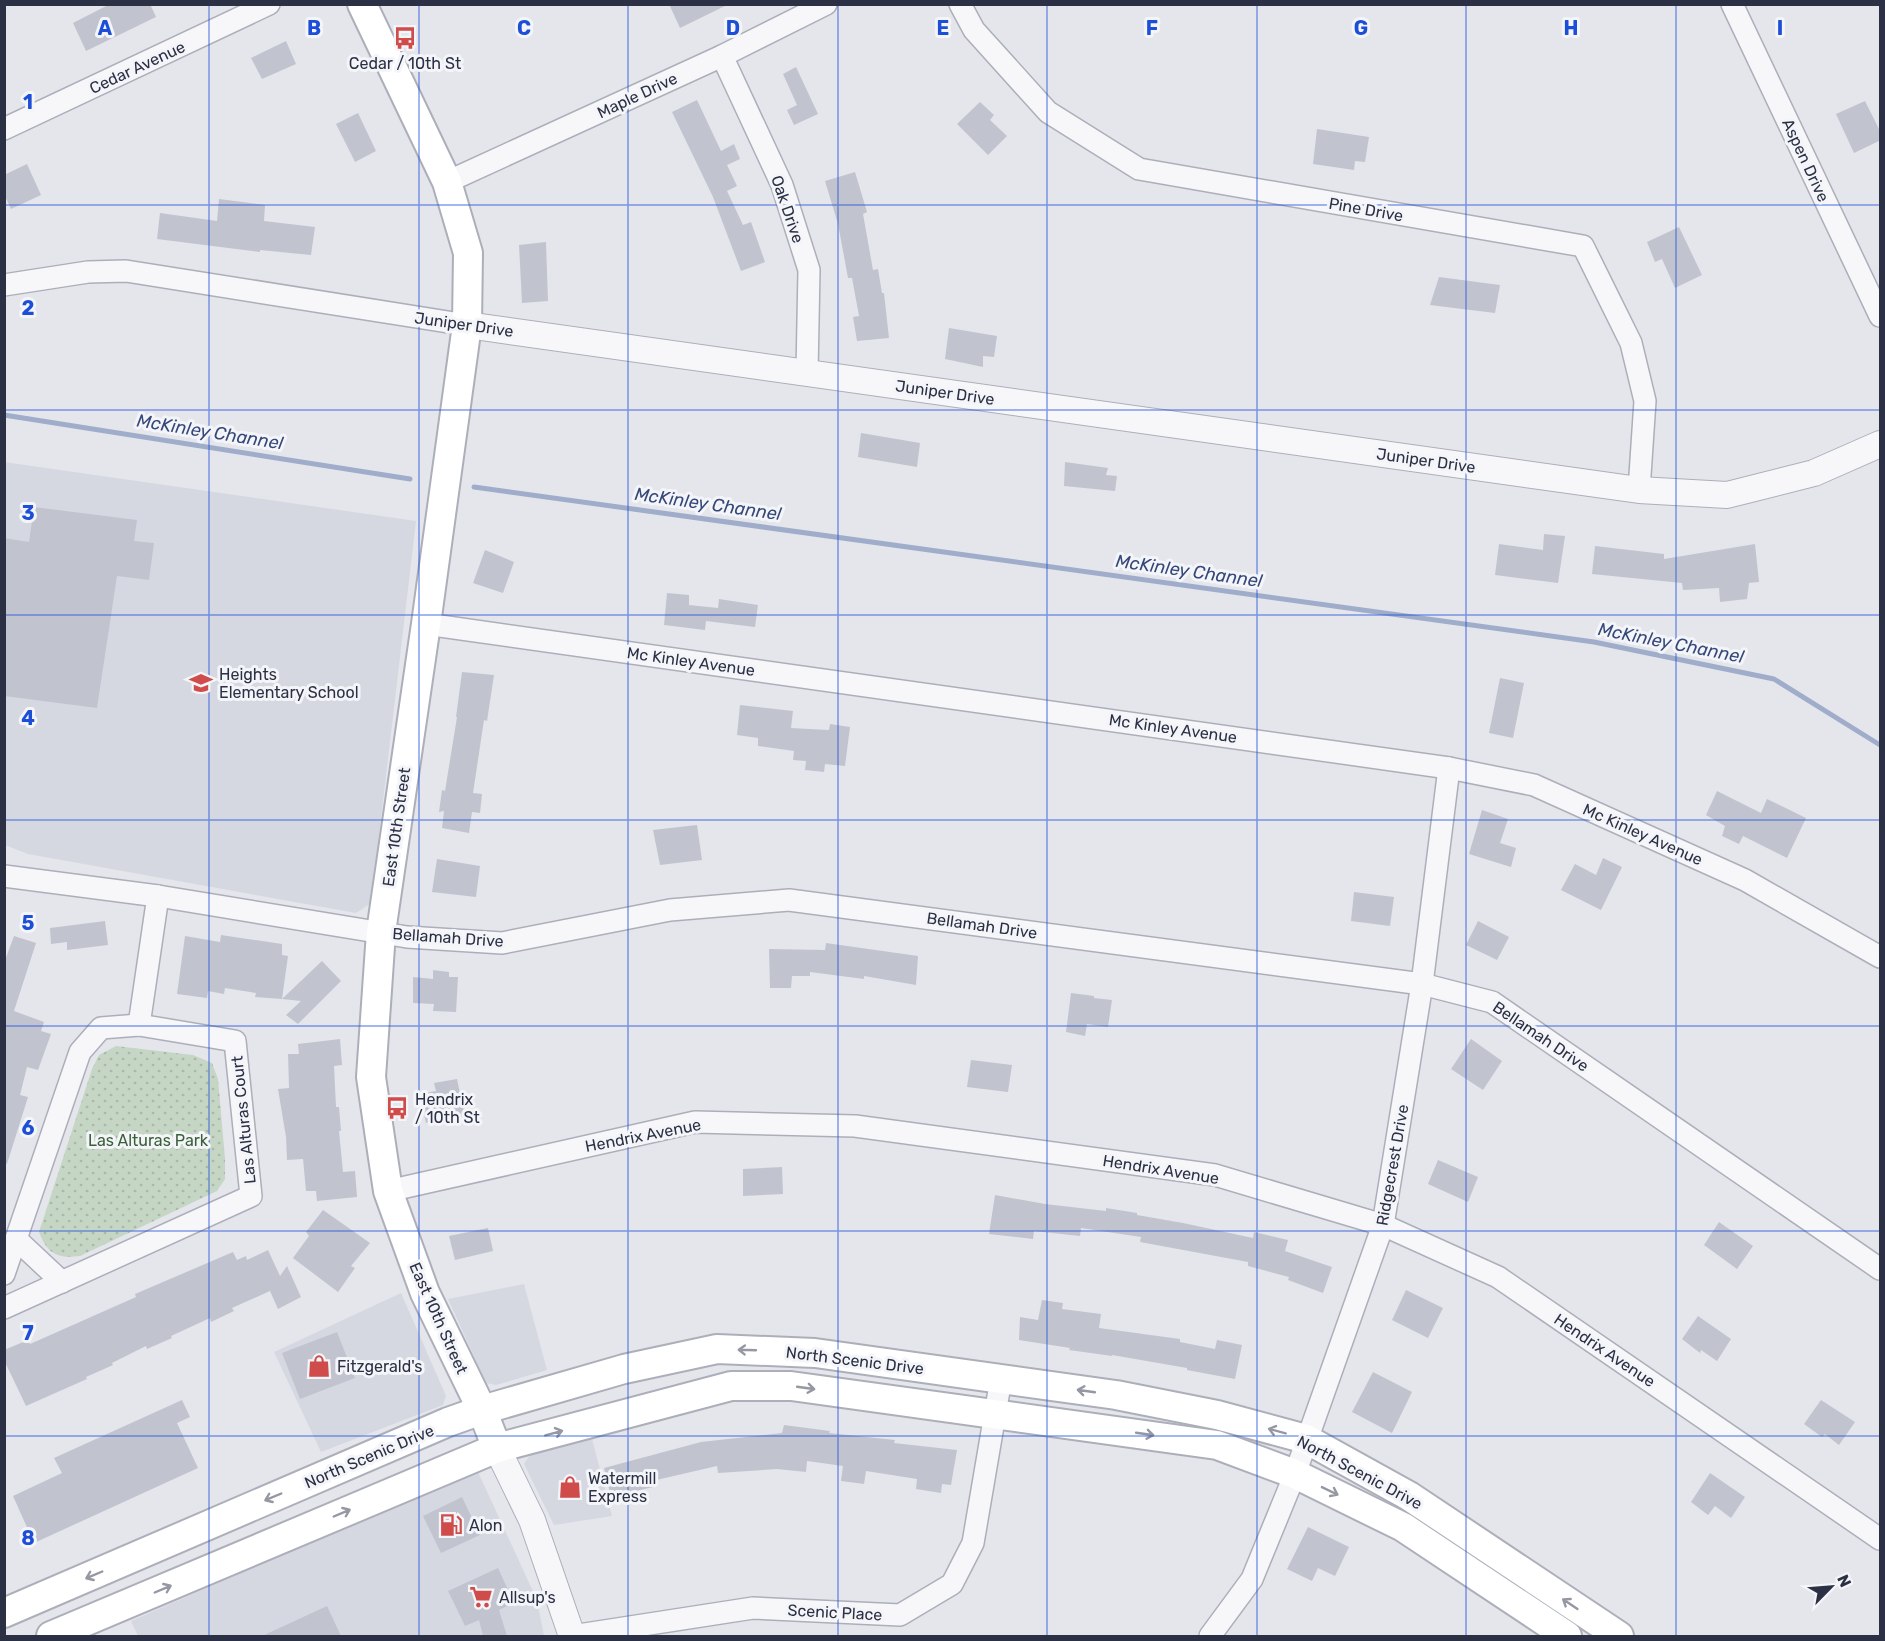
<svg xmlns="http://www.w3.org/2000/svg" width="1885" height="1641" font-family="Rubik,sans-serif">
	<defs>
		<pattern id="park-dots" width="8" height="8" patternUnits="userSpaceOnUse" patternTransform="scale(1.5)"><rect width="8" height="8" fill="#c6d6c5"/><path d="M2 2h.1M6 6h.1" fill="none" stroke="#aab8aa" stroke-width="1.8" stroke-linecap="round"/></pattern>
	</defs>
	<rect width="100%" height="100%" fill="#e4e6ec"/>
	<g fill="#d6d8e1">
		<polygon points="4,462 416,521 371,903 356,913 28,854 5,845"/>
		<polygon points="524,1284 547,1370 496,1385 486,1383 448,1299"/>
		<polygon points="401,1293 446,1396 443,1405 321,1452 274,1352"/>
		<polygon points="591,1435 612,1516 554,1525 524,1464 530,1455"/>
		<polygon points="478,1472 537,1600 544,1636 138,1636 131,1621 399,1504"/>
	</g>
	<path fill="url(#park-dots)" d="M116,1046L193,1055L212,1063L218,1079L225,1159V1179L217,1191L80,1256C58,1259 47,1254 39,1232L92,1069L99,1055Z"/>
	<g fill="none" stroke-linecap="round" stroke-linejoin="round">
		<g stroke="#9fadcb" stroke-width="5">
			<polyline points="4,415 410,479"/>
			<polyline points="474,487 1594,642 1774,679 1880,745"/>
		</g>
	</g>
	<g fill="#c1c4cf">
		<polygon points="110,4 150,4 156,17 86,51 73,23"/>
		<polygon points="669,4 729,4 680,28"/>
		<polygon points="286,41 296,64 262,79 251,58"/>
		<polygon points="796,67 818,114 794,125 787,110 797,105 783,74"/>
		<polygon points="697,100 721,151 734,144 740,159 727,165 737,186 727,191 743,225 751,222 765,262 741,271 713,197 672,112"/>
		<polygon points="1865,101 1881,133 1881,140 1854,153 1836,114"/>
		<polygon points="980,102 994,115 990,120 1007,136 988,155 957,124"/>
		<polygon points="358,113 376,151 355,162 336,124"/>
		<polygon points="1317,129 1369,137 1365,162 1355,161 1354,170 1313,164"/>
		<polygon points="27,164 41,195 11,209 4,194 4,175"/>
		<polygon points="855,172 867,212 863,214 873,270 878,269 882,293 884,293 889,338 857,341 853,317 859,316 852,278 848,278 838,224 825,181"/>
		<polygon points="219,199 265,205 264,221 315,227 311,255 260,250 260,252 157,239 160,213 217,221"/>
		<polygon points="1679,227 1702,275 1675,288 1662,259 1655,262 1647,242"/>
		<polygon points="546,242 548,301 522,303 519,245"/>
		<polygon points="1439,277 1500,285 1495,313 1430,305"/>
		<polygon points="949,328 997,336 994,357 983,356 983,367 945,359"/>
		<polygon points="861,433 920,443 917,467 858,457"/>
		<polygon points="1065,462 1108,468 1106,475 1117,476 1115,491 1064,486"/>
		<polygon points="34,507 137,520 134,541 154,543 149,580 117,576 97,708 4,696 4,538 29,542"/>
		<polygon points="1544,534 1565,536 1558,583 1495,575 1499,544 1543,550"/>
		<polygon points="1755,544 1759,582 1749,583 1747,599 1720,602 1719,588 1683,590 1682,583 1592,574 1595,546 1664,554 1664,559"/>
		<polygon points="485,550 514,562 503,593 473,583"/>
		<polygon points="667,593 689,595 689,605 718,608 719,599 758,605 755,627 706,621 705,630 664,625"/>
		<polygon points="462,672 494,675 487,721 484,720 473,793 482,794 480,813 472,812 469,833 442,828 444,811 439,812 442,790 445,791 457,717 456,717"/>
		<polygon points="1500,678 1524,683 1513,738 1489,733"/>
		<polygon points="740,705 793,711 791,728 829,730 830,724 850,727 845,766 825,764 824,772 805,770 806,761 793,760 794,751 758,746 758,738 737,735"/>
		<polygon points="1717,791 1761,813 1767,799 1806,818 1787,858 1743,836 1739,844 1722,836 1725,826 1706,815"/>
		<polygon points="1482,810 1508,819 1500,843 1516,848 1511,867 1469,854"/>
		<polygon points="697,825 702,860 660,865 653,830"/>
		<polygon points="1603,858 1622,867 1601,910 1561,890 1575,864 1596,875"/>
		<polygon points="437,859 480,866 476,897 432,892"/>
		<polygon points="1354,892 1394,897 1390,926 1351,921"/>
		<polygon points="105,921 108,945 67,950 67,942 51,944 50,928"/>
		<polygon points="1478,921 1509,937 1497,960 1466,945"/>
		<polygon points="221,935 282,944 282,955 288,956 282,999 255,997 256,993 225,988 224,994 208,991 207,998 177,994 185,936 220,942"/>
		<polygon points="14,936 36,943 14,1011 44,1022 41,1031 51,1034 38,1070 27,1067 20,1095 28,1097 7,1164 4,1163 4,963"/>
		<polygon points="826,943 918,956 916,985 864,976 864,979 810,972 810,976 792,976 791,988 770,988 769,949 825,950"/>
		<polygon points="322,961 341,981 298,1024 286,1015 301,1001 282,999"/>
		<polygon points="433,970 449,972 449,977 458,977 456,1012 433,1011 434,1004 413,1003 413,977 433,979"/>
		<polygon points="1071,993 1094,996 1094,998 1112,1000 1108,1027 1087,1024 1085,1036 1066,1032"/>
		<polygon points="340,1039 342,1065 334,1066 336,1107 339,1107 341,1131 339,1131 343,1172 355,1171 357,1197 317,1201 316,1191 306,1191 303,1159 287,1160 286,1137 278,1089 289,1088 288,1054 299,1054 298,1044"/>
		<polygon points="1471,1039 1502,1061 1483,1090 1451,1069"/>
		<polygon points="971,1060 1012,1065 1008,1092 967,1087"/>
		<polygon points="457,1079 465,1117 442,1122 441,1119 426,1123 419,1094 436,1091 434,1083"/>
		<polygon points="1438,1160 1478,1177 1468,1202 1428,1184"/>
		<polygon points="782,1167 783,1194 743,1196 743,1169"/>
		<polygon points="995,1195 1045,1204 1106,1211 1106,1208 1137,1213 1137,1215 1183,1223 1253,1238 1254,1232 1288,1240 1285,1251 1332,1267 1323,1293 1288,1280 1289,1277 1248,1266 1248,1262 1140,1242 1141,1237 1081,1228 1080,1236 1034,1231 1033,1239 989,1234"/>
		<polygon points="323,1210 370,1243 351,1266 355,1268 338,1292 293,1258 309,1236 306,1232"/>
		<polygon points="1719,1222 1753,1246 1737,1269 1704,1245"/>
		<polygon points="488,1228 493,1251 455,1260 449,1236"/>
		<polygon points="268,1250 280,1276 287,1266 301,1297 278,1309 270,1291 232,1308 234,1311 211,1322 210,1318 171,1336 172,1338 147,1349 146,1346 112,1363 113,1365 86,1377 87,1379 26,1406 4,1360 4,1350 28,1340 30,1344 136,1297 135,1294 233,1252 237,1260 246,1256 247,1260"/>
		<polygon points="1406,1290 1443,1308 1428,1338 1392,1320"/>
		<polygon points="1042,1300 1063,1303 1062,1309 1101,1314 1099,1328 1180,1339 1180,1342 1215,1349 1217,1340 1242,1345 1235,1379 1187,1370 1187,1368 1112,1355 1112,1356 1069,1350 1070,1348 1019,1340 1020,1317 1038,1320"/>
		<polygon points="1698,1316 1731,1339 1717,1361 1701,1350 1700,1353 1682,1339"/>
		<polygon points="337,1332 355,1378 300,1399 282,1353"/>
		<polygon points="1373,1372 1412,1392 1392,1433 1352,1412"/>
		<polygon points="182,1400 190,1417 177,1423 198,1468 34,1543 13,1496 62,1473 54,1458"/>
		<polygon points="1821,1400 1855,1422 1839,1445 1825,1434 1822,1437 1804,1424"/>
		<polygon points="784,1425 830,1431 829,1433 895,1440 894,1443 957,1450 951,1485 942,1484 941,1493 916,1489 917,1479 866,1471 864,1484 841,1481 843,1466 807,1461 806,1472 777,1469 718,1473 717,1466 652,1481 653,1487 611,1497 604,1468 701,1442 782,1433"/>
		<polygon points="1710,1473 1745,1497 1731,1518 1715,1506 1708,1515 1691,1502"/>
		<polygon points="462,1497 480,1535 441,1553 423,1516"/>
		<polygon points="1308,1527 1349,1547 1335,1576 1318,1568 1312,1581 1287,1569"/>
		<polygon points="498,1568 514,1603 499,1610 507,1636 483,1636 479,1620 465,1626 448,1591"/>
		<polygon points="327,1606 341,1636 262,1636"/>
	</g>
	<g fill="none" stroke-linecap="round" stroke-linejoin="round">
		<g stroke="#acafba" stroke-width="24">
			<g id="minor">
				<polyline points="960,4 974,30 1048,112 1139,169 1583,246 1631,343 1645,401 1639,490"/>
				<polyline points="1732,4 1880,316"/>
				<polyline points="722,56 782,185 809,270 807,372"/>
				<polyline points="4,129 269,4"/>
				<polyline points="447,182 722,56 826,4"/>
				<polyline points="4,285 88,272 126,271 467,325"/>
				<polyline points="426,624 1449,768 1534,785 1745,880 1880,957"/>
				<polyline points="4,876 158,896 407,937 502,943 670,910 789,900 1422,984 1492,1002 1880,1269"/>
				<polyline points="139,1025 158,896"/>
				<polyline points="388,1191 695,1122 855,1126 1215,1175 1383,1225 1498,1277 1880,1539"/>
				<polyline points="16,1239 62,1282"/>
				<polyline points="4,1274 80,1052 101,1028 139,1025 235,1041 251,1196 4,1308"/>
				<polyline points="572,1636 753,1608 900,1615 952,1584 973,1543 1001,1379"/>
				<polyline points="1210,1636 1252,1579 1295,1474 1383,1225 1422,984 1449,768"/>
			</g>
		</g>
		<g stroke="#acafba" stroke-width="28">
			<g id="tertiary">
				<polyline points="467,325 1639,490 1727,495 1814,473 1880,444"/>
				<polyline points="497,1448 532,1520 572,1636"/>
			</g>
		</g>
		<g stroke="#acafba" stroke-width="32">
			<g id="secondary">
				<polyline points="362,4 447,182 468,253 467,325 426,624 381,932 371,1077 388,1191 425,1293 482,1410 497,1448"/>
				<polyline points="4,1613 448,1422 482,1410 624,1369 717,1349 815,1353 1116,1395 1217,1415 1306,1439 1409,1496 1619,1636"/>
				<polyline points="51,1636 497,1448 731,1386 791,1386 1217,1445 1295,1474 1403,1527 1567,1636"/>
			</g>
		</g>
		<use href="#minor" stroke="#f7f7fa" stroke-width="21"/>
		<use href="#tertiary" stroke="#f7f7fa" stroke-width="26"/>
		<use href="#secondary" stroke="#fff" stroke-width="28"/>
	</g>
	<defs><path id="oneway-shaft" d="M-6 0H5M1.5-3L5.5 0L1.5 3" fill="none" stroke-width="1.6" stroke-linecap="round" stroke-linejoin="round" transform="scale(1.5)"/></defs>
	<g stroke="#9598a2">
		<use href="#oneway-shaft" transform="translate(747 1350) rotate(-178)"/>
		<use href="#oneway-shaft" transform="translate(806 1388) rotate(8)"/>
		<use href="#oneway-shaft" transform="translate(1086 1391) rotate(-172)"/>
		<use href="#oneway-shaft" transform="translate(1277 1431) rotate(-165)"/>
		<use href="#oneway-shaft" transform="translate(554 1433) rotate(-15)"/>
		<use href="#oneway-shaft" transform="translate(1145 1434) rotate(8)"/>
		<use href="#oneway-shaft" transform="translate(1330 1491) rotate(26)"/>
		<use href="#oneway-shaft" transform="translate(273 1497) rotate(157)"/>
		<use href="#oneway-shaft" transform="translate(342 1513) rotate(-23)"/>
		<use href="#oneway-shaft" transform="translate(94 1575) rotate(157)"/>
		<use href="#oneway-shaft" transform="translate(163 1589) rotate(-23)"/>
		<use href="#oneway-shaft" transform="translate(1570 1604) rotate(-146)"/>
	</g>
	<path fill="none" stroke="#1d4ed8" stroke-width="1.5" stroke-opacity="0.55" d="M209,4V1636M419,4V1636M628,4V1636M838,4V1636M1047,4V1636M1257,4V1636M1466,4V1636M1676,4V1636M4,205H1880M4,410H1880M4,615H1880M4,820H1880M4,1026H1880M4,1231H1880M4,1436H1880"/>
	<defs>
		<g id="bus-bare" transform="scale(1.8)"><path d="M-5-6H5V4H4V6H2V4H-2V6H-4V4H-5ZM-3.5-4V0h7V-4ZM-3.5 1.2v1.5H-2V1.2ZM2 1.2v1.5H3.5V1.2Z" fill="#cf4c4a" stroke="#f4f5f9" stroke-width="2.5" paint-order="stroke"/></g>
		<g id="school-bare" transform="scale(1.8)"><path d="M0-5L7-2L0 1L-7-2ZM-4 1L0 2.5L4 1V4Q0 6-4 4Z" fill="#cf4c4a" stroke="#f4f5f9" stroke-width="2.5" paint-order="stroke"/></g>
		<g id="shop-bare" transform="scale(1.8)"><path d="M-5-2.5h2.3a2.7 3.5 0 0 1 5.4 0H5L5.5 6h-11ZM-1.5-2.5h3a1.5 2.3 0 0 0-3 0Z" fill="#cf4c4a" stroke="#f4f5f9" stroke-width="2.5" paint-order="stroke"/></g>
		<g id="fuel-bare" transform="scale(1.8)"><path d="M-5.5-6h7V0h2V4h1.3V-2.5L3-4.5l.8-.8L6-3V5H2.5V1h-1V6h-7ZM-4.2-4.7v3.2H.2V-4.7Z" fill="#cf4c4a" stroke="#f4f5f9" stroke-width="2.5" paint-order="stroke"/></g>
		<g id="supermarket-bare" transform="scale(1.8)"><path d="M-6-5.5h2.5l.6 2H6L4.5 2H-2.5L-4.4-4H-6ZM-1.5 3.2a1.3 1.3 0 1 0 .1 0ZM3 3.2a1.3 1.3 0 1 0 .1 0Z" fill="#cf4c4a" stroke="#f4f5f9" stroke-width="2.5" paint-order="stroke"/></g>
	</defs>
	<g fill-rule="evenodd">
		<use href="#bus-bare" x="405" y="38"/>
		<use href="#school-bare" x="201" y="683"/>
		<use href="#bus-bare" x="397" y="1108"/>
		<use href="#shop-bare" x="319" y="1366"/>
		<use href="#shop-bare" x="570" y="1487"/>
		<use href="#fuel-bare" x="451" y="1525"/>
		<use href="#supermarket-bare" x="481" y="1597"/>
	</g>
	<g text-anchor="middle" stroke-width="6" stroke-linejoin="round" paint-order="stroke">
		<g font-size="16" fill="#2b3044" stroke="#f4f5f9" text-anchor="start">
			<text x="405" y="69" text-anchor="middle">Cedar / 10th St</text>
			<text x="219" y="680">Heights<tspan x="219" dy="18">Elementary School</tspan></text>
			<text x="415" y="1105">Hendrix<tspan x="415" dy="18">/ 10th St</tspan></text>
			<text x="337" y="1372">Fitzgerald's</text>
			<text x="588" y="1484">Watermill<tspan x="588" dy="18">Express</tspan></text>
			<text x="469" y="1531">Alon</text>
			<text x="499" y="1603">Allsup's</text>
		</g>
		<g font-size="16" fill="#2b3044" stroke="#f4f5f9">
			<text transform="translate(137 67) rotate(-25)" y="6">Cedar Avenue</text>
			<text transform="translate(637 95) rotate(-25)" y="6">Maple Drive</text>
			<text transform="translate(1806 160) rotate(65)" y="6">Aspen Drive</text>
			<text transform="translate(788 209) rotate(71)" y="6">Oak Drive</text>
			<text transform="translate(1366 209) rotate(10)" y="6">Pine Drive</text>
			<text transform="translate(464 324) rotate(8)" y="6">Juniper Drive</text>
			<text transform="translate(945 392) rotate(8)" y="6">Juniper Drive</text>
			<text transform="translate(1426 460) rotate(8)" y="6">Juniper Drive</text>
			<text transform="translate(691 661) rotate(8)" y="6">Mc Kinley Avenue</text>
			<text transform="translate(1173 728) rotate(8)" y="6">Mc Kinley Avenue</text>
			<text transform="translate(396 827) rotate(-82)" y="6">East 10th Street</text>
			<text transform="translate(1643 834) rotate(24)" y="6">Mc Kinley Avenue</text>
			<text transform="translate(982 925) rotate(8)" y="6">Bellamah Drive</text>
			<text transform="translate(448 937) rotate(4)" y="6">Bellamah Drive</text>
			<text transform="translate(1541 1036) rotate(34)" y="6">Bellamah Drive</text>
			<text transform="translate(243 1120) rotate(-96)" y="6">Las Alturas Court</text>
			<text transform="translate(643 1135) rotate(-11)" y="6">Hendrix Avenue</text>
			<text transform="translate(1392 1165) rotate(-80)" y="6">Ridgecrest Drive</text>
			<text transform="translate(1161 1169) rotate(9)" y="6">Hendrix Avenue</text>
			<text transform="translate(439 1318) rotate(66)" y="6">East 10th Street</text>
			<text transform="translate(1605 1350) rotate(34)" y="6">Hendrix Avenue</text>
			<text transform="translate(855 1360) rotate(7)" y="6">North Scenic Drive</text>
			<text transform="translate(369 1456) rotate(-23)" y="6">North Scenic Drive</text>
			<text transform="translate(1360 1472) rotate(28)" y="6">North Scenic Drive</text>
			<text transform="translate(835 1612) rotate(3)" y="6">Scenic Place</text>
		</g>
		<g font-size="16" fill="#396038" stroke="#f4f5f9">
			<text x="148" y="1146">Las Alturas Park</text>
		</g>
		<g font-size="18" font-style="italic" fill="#354879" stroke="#f4f5f9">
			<text transform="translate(210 432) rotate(9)" y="6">McKinley Channel</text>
			<text transform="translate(708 504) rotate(8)" y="6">McKinley Channel</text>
			<text transform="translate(1189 571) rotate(8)" y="6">McKinley Channel</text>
			<text transform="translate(1671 643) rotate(11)" y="6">McKinley Channel</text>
		</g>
	</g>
	<g font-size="20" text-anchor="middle" font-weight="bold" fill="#1d4ed8" stroke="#f4f5f9" stroke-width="6" stroke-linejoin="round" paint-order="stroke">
		<text x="105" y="35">A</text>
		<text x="314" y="35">B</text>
		<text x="524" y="35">C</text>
		<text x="733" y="35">D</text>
		<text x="943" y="35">E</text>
		<text x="1152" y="35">F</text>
		<text x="1361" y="35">G</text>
		<text x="1571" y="35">H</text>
		<text x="1780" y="35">I</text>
		<text x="28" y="109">1</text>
		<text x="28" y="315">2</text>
		<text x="28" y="520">3</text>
		<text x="28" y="725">4</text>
		<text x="28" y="930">5</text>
		<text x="28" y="1135">6</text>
		<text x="28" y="1340">7</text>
		<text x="28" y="1545">8</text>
	</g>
	<rect width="1885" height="1641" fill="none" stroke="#2b3044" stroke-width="12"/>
	<g transform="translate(1831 1587) rotate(65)" stroke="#f4f5f9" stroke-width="4.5" paint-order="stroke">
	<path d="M0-4.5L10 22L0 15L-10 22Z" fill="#2b3044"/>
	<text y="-9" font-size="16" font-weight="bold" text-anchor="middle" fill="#2b3044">N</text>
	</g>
</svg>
